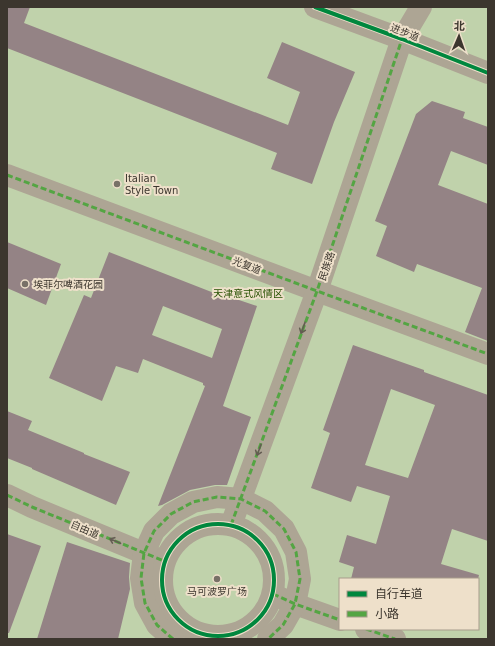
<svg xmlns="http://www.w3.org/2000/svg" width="495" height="646" font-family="'DejaVu Sans','Noto Sans SC',sans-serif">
	<rect width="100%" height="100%" fill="#e6ded2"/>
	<path fill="#c0d2ab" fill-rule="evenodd" d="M7,7H488V639H7ZM340,579H478V629H340Z"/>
	<g fill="#948385" fill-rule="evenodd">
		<polygon points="7,7 30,7 24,23 288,125 300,92 267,78 282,42 355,72 334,122 312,184 271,169 277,153 7,48"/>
		<polygon points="432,101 465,112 463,118 488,127 488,165 451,151 438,185 488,204 488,341 465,332 482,288 417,264 414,272 376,256 387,226 375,221 416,114"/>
		<polygon points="7,242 61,264 46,305 7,288"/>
		<path d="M109,252L232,300L233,298L257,306L223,406L251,417L227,485H215L190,490L162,505L158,506L205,386L203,385V383L143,359L138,373L116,366L102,401L49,378L84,295L91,298ZM163,306L222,329L212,358L152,335Z"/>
		<path d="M353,345L424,370V372L488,395V541L452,529L441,564L479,575L478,579H351L354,567L339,562L347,535L376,544L390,496L357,486L351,502L311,488L330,433L323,430ZM391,389L435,405L408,478L365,465Z"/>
		<polygon points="7,411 32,421 28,430 84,453 84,454 130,472 116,505 32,469 32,468 7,458"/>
		<polygon points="7,534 41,546 9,633 7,633"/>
		<polygon points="67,542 130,563 129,577 130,589 118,639 37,639"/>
	</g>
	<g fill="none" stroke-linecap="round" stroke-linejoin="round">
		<g stroke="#ada594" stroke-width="22">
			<polyline points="315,7 402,39 488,73"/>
			<polyline points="7,175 317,291 488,354"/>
			<polyline points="7,495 32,507 158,559"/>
			<circle cx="218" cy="580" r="56"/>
			<polyline points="231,525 317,291 402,39 421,7"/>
			<polyline points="281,598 295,604 340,620"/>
			<polyline points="366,629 395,639"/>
			<polyline points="173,639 157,625 145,603 141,578 144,553 154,531 171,514 193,502 217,497 241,499 265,511 284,529 296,552 300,579 295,604 283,625 268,639"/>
		</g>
		<g stroke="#54a543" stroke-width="3" stroke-dasharray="6 3" stroke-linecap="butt">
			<polyline points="7,175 317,291 488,354"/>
			<polyline points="7,495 32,507 164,561"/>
			<polyline points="231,525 317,291 402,39"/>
			<polyline points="273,594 295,604 340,620"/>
			<polyline points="366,629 395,639"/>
			<polyline points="173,639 157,625 145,603 141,578 144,553 154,531 171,514 193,502 217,497 241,499 265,511 284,529 296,552 300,579 295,604 283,625 268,639"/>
		</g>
		<g stroke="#eee0ca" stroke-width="6">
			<g id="cycleway">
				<polyline points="315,7 402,39 488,73"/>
				<circle cx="218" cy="580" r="56"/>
			</g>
		</g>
		<use href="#cycleway" stroke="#00873e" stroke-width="4"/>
	</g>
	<defs><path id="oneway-shaft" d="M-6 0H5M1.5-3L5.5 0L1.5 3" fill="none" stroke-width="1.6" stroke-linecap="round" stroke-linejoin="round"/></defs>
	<g stroke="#645d52">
		<use href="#oneway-shaft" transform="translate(303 328) rotate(110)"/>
		<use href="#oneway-shaft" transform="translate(259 450) rotate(110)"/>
		<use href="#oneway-shaft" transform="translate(115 541) rotate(-157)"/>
	</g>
	<g fill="#787167" stroke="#eee0ca" stroke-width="1.5">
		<circle cx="117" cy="184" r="4"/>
		<circle cx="25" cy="284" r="4"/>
		<circle cx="217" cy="579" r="4"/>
	</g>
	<g text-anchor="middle" stroke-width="4" stroke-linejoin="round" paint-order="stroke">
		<g font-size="10" fill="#3c362e" stroke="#eee0ca">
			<text transform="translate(405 32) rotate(21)" y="4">进步道</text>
			<text transform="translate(247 265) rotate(21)" y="4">光复道</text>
			<text transform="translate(326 266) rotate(-71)" y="4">民族路</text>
			<text transform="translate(85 529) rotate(23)" y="4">自由道</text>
		</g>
		<g font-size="10" fill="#3c362e" stroke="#eee0ca" text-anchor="start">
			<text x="125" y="182">Italian<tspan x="125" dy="12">Style Town</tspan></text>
			<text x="33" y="288">埃菲尔啤酒花园</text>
			<text x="217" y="595" text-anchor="middle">马可波罗广场</text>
		</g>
		<g font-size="10" fill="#265001" stroke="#eee0ca">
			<text x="248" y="297">天津意式风情区</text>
		</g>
	</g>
	<rect width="495" height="646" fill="none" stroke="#3c362e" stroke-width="16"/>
	<rect x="339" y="578" width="140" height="52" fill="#eee0ca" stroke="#a79c8c"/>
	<rect x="347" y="591" width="20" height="6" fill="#00873e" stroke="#a79c8c"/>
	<text x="375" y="598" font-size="12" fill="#3c362e">自行车道</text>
	<rect x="347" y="611" width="20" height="6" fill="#54a543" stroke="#a79c8c"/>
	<text x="375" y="618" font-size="12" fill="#3c362e">小路</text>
	<g transform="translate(459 36) rotate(2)" stroke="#eee0ca" stroke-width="3" paint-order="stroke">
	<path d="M0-3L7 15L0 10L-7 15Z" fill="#3c362e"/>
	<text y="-6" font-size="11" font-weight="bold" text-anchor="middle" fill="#3c362e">北</text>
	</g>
</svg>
